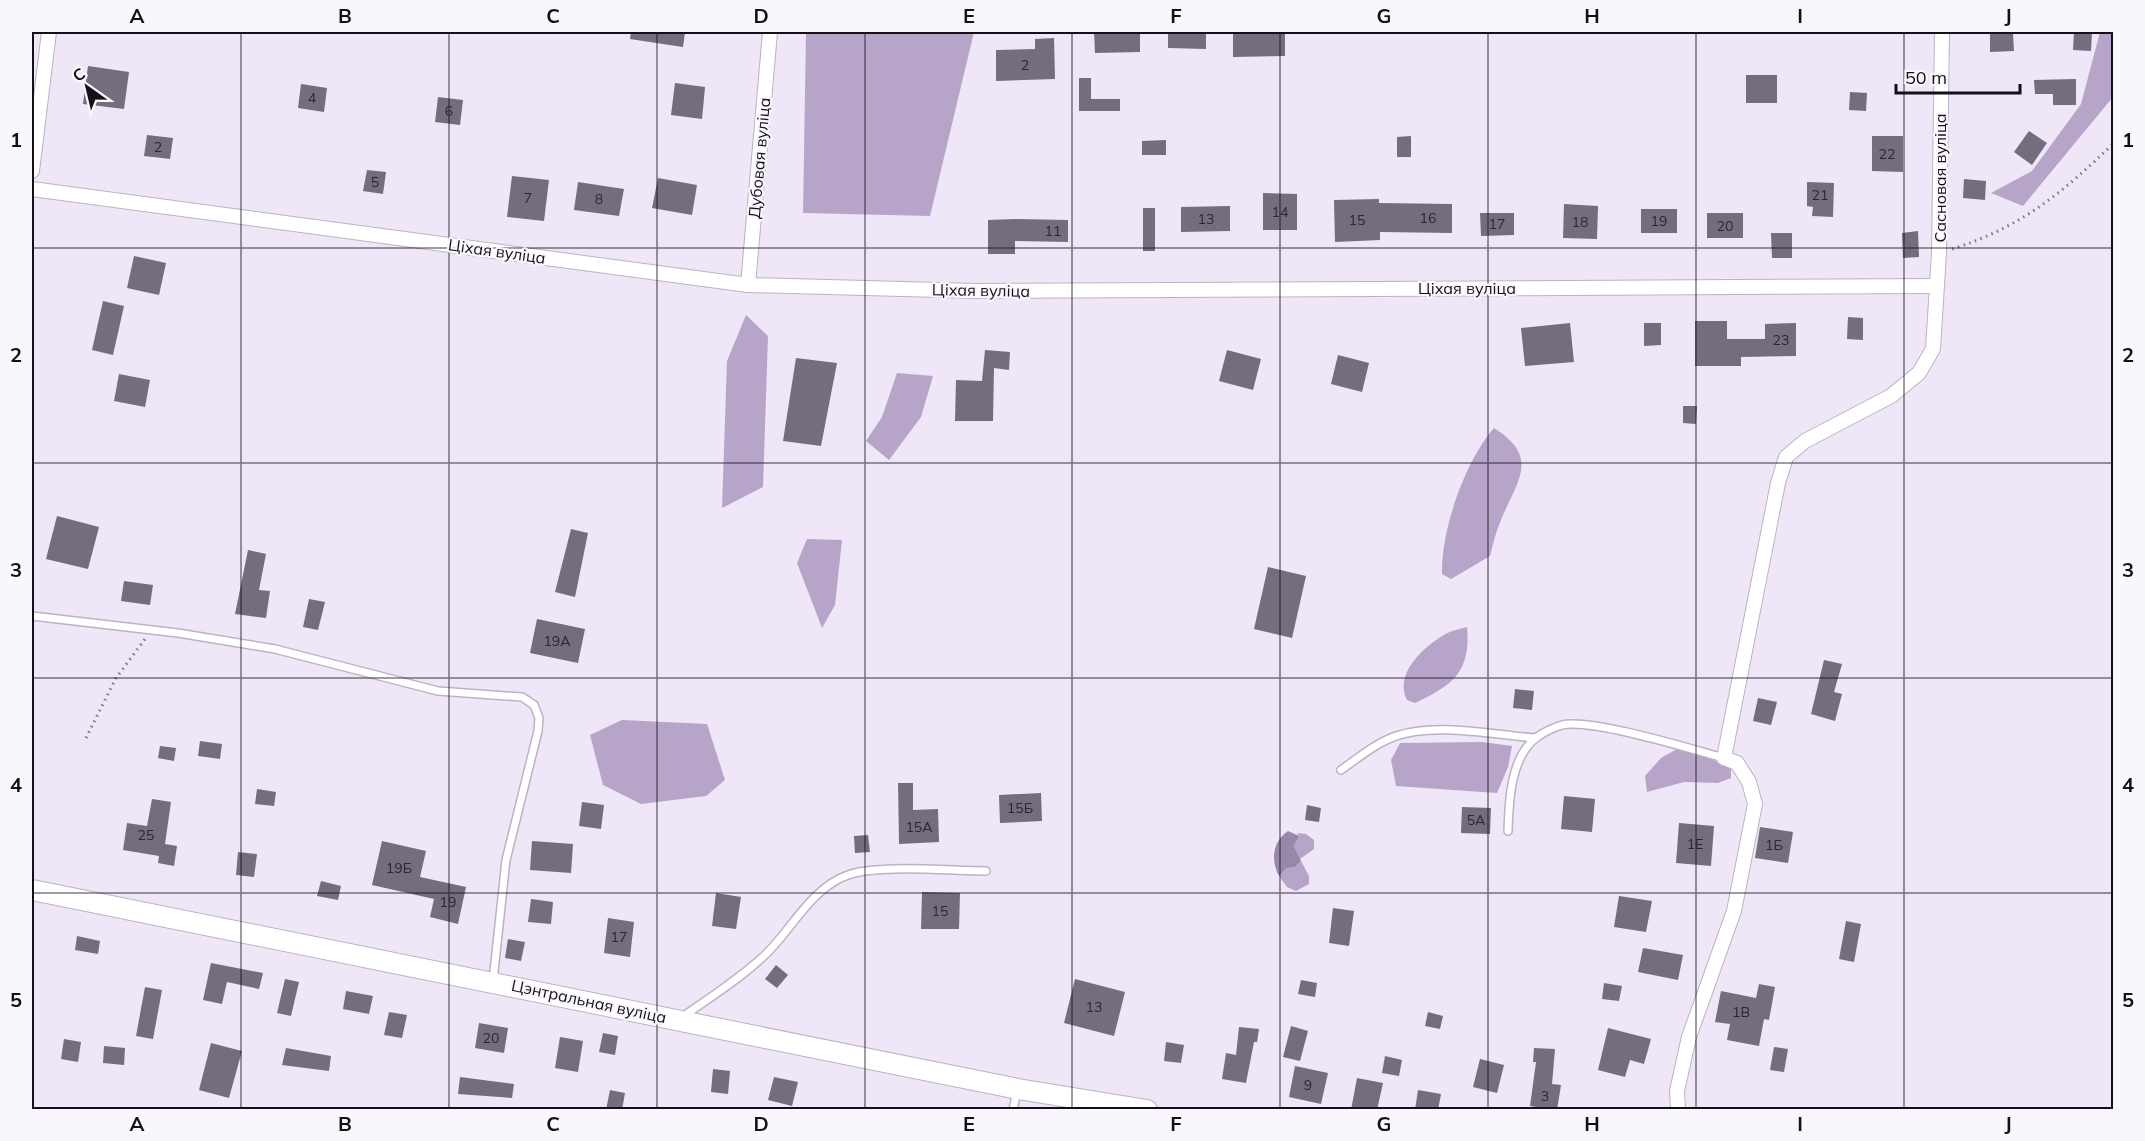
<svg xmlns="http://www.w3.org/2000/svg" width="2145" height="1141" font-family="Mulish,sans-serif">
	<rect width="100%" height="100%" fill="#efe6f8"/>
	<g fill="#b6a5c9">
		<polygon points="806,32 974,32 930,216 803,213"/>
		<polygon points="2100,32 2113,32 2113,97 2023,206 1991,193 2032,171 2081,104"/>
		<polygon points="746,315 768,336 763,487 722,508 727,361"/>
		<polygon points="897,373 933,376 921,417 889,460 866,441 882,417"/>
		<path d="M1494,428C1541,458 1517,480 1501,520C1496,531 1493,544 1490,556L1451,579L1442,574C1441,530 1465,461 1494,428Z"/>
		<polygon points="807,539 842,540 835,605 822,628 797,563"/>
		<path d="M1467,627C1471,672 1453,685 1415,703L1407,700C1394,674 1422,648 1444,635C1450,631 1460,629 1467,627Z"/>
		<polygon points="622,720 707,724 725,780 706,796 641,804 603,785 590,735"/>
		<polygon points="1482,742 1512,746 1508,767 1497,793 1396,786 1391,760 1400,743"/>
		<polygon points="1677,749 1699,752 1731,769 1731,778 1718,783 1684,782 1647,792 1645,776 1661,758"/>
		<polygon points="1297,833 1306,834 1314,840 1314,849 1300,859 1294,846 1299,836"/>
		<polygon points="1301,861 1309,876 1309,884 1296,891 1287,887 1279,876 1287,868 1295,867"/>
	</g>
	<path fill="#9787a9" d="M1288,831L1299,836L1294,846L1301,861L1295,867L1287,868L1279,876C1271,860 1272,842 1288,831Z"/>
	<g fill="#746d7d">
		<polygon points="631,32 685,32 683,47 630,39"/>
		<polygon points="1094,32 1140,32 1140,52 1095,53"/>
		<polygon points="1168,32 1206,32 1206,49 1168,48"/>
		<polygon points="1233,32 1285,32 1285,56 1233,57"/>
		<polygon points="2074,32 2092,32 2091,51 2073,50"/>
		<polygon points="1990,34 2013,34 2014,51 1990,52"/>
		<polygon points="1054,38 1055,79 996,81 996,50 1035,49 1035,39"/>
		<polygon points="88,66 129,72 124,109 83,104"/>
		<rect x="1746" y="75" width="31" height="28"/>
		<polygon points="1079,78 1091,78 1091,99 1120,99 1120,111 1079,111"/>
		<polygon points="2076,79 2076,105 2053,105 2053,94 2035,94 2034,80"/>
		<polygon points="675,83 705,87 702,119 671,115"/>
		<polygon points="301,84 327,88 324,112 298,108"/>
		<polygon points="1850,92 1867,93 1866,111 1849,110"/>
		<polygon points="438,97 463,100 460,125 435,122"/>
		<polygon points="2029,131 2047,143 2032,165 2014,152"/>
		<polygon points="147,135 173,138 170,159 144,156"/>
		<polygon points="1411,136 1411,157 1397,157 1397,137"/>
		<polygon points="1872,136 1903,136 1903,172 1872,171"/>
		<polygon points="1166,140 1166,155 1142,155 1142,141"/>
		<polygon points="367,170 386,172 383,194 363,191"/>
		<polygon points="512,176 549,180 544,221 507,217"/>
		<polygon points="658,178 697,185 692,215 652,208"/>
		<polygon points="1964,179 1986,181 1985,200 1963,198"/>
		<polygon points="578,182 624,189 619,216 574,210"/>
		<polygon points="1807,182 1834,183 1833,217 1812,216 1813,207 1807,206"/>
		<polygon points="1263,193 1297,194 1297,230 1263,230"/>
		<polygon points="1379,199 1379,203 1452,204 1452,233 1380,232 1380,240 1335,242 1334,200"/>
		<polygon points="1564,204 1598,206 1597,239 1563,238"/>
		<polygon points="1230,206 1230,231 1181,232 1181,207"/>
		<rect x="1143" y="208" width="12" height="43"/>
		<rect x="1641" y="209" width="36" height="24"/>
		<polygon points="1480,213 1514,213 1514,235 1481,236"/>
		<rect x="1707" y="213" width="36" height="25"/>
		<polygon points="1015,219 1068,220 1068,242 1015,241 1015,254 988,254 988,220"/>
		<polygon points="1918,231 1919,257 1903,258 1902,233"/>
		<polygon points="1771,233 1792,233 1792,258 1772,258"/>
		<polygon points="134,256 166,263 159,295 127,288"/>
		<polygon points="103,301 124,306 113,355 92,350"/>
		<polygon points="1848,317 1863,318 1863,340 1847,339"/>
		<polygon points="1695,321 1727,321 1727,339 1765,339 1765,324 1796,323 1796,356 1741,357 1741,366 1695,366"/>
		<polygon points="1570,323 1574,362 1525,366 1521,328"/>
		<polygon points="1644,323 1661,323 1661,345 1644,346"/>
		<polygon points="985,350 1010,352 1009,370 994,368 993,421 955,421 956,380 982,381"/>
		<polygon points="1227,350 1261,359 1253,390 1219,381"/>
		<polygon points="1338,355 1369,363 1362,392 1331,384"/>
		<polygon points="796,358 837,363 821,446 783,441"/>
		<polygon points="119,374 150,380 145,407 114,401"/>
		<polygon points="1683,406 1697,406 1696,424 1683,423"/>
		<polygon points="57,516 99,527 88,569 46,559"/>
		<polygon points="571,529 588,533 575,597 555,592"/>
		<polygon points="248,550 266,554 259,590 270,591 266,618 235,614"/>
		<polygon points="1268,567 1306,576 1292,638 1254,629"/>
		<polygon points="124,581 153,585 150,605 121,601"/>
		<polygon points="309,599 325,602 318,630 303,627"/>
		<polygon points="537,619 585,629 578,663 530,653"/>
		<polygon points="1824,660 1842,664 1834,692 1842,694 1835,721 1811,714"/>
		<polygon points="1515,689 1534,691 1532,710 1513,708"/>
		<polygon points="1758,698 1777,702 1771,725 1753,721"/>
		<polygon points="200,741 222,744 220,759 198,756"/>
		<polygon points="160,746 176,748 174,761 158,758"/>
		<polygon points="898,783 913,783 913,810 938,809 939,842 899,844"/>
		<polygon points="257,789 276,792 274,806 255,804"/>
		<polygon points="1041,793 1042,821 1000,823 999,795"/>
		<polygon points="1564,796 1595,799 1592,832 1561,829"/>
		<polygon points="152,799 171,802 165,844 177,846 174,866 158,863 159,856 123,850 127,823 147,826"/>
		<polygon points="582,802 604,805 601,829 579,826"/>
		<polygon points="1307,805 1321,808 1319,822 1305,820"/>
		<polygon points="1462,807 1491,808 1490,834 1461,833"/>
		<polygon points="1679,823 1714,826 1711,866 1676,863"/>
		<polygon points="1760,827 1793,832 1788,863 1755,858"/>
		<polygon points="868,835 870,852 855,853 854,836"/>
		<polygon points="382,841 426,851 420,877 466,887 458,924 430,917 434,899 372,885"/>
		<polygon points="532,841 573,844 571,873 530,870"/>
		<polygon points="238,852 257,854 254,877 236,875"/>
		<polygon points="321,881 341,886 338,900 317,896"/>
		<polygon points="922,892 960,893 959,929 921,929"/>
		<polygon points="716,893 741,897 736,929 712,926"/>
		<polygon points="1619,896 1652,901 1646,932 1614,927"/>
		<polygon points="531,899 553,902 551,924 528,922"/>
		<polygon points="1333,908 1354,911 1349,946 1329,943"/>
		<polygon points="608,918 634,922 630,957 604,953"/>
		<polygon points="1846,921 1861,924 1854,962 1839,959"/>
		<polygon points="77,936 100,941 98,954 75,950"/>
		<polygon points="508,939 525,942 521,961 505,958"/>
		<polygon points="1643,948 1683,955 1678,980 1638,972"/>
		<polygon points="211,963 263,973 259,989 227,982 222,1004 203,1000"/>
		<polygon points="776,965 788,975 777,988 765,979"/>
		<polygon points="285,979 299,982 291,1016 277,1013"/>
		<polygon points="1075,979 1125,992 1114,1036 1064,1023"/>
		<polygon points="1301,980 1317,983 1315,997 1298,994"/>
		<polygon points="1604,983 1622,986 1619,1001 1602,999"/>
		<polygon points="1759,984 1775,987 1769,1020 1764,1019 1759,1046 1727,1040 1730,1024 1715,1022 1721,991 1756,998"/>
		<polygon points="145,987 162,990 153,1039 136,1036"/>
		<polygon points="346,991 373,996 369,1014 343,1009"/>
		<polygon points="389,1012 407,1015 402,1038 384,1035"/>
		<polygon points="1428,1012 1443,1016 1440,1029 1425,1026"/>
		<polygon points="479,1023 508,1028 504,1053 475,1048"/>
		<polygon points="1291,1026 1308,1031 1300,1061 1283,1057"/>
		<polygon points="1239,1027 1259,1029 1257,1042 1254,1042 1246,1083 1222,1079 1226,1053 1236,1055"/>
		<polygon points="1608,1028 1651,1039 1644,1064 1630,1060 1625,1077 1598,1070"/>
		<polygon points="603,1033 618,1036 615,1055 599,1052"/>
		<polygon points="560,1037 583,1041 578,1072 555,1068"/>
		<polygon points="64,1039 81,1042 78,1062 61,1059"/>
		<polygon points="1166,1042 1184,1045 1181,1063 1164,1061"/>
		<polygon points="211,1043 242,1051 229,1098 199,1090"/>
		<polygon points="104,1046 125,1048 124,1065 103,1063"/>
		<polygon points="1774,1047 1788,1049 1784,1072 1770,1070"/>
		<polygon points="286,1048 331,1056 329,1071 282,1065"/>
		<polygon points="1534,1048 1555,1049 1552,1084 1561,1085 1557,1110 1530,1106 1536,1062 1533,1062"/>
		<polygon points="1385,1056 1402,1060 1399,1076 1382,1073"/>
		<polygon points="1480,1059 1504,1065 1497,1093 1473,1087"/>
		<polygon points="1295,1066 1328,1073 1321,1104 1289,1097"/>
		<polygon points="713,1069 730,1071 728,1094 711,1092"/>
		<polygon points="460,1077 514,1084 512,1098 458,1094"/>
		<polygon points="774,1077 798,1082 792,1106 768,1100"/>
		<polygon points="1357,1078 1383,1083 1377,1110 1351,1110"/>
		<polygon points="610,1090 625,1093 622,1110 606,1110"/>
		<polygon points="1418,1090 1441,1094 1438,1110 1415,1110"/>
	</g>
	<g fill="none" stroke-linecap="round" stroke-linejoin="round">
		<g stroke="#bbb3c4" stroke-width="10">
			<g id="lane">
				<polyline points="32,616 178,633 275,649 438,691 522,697 534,705 539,718 538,731 506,860 493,981"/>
				<path d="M1341,770C1358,758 1376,743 1396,736C1435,722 1495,735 1536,738"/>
				<path d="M1508,831C1509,802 1510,757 1537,737C1543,733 1555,727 1562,725C1591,718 1691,749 1724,758"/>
				<path d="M681,1018C709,998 741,978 766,954C792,929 811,888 848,875C877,864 952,871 986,871"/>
				<polyline points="1013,1110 1017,1091"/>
			</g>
		</g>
		<g stroke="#bbb3c4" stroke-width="16">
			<g id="street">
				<polyline points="32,171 49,32"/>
				<polyline points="32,189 748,285 977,291 1936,286"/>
				<polyline points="748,285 770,32"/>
				<polyline points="1678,1110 1677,1091 1689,1037 1734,911 1755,804 1749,782 1737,763 1724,758 1778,483 1786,457 1805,441 1891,396 1919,373 1933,349 1939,253 1942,32"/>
			</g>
		</g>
		<g stroke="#bbb3c4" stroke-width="22">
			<polyline id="secondary" points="32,890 1018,1089 1147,1110"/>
		</g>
		<g stroke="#7c7682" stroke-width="3" stroke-dasharray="1.5 4.5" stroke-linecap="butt">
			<path d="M1952,249C2022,227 2062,193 2114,143"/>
			<polyline points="86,738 116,678 145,639"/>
		</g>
		<use href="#lane" stroke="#fff" stroke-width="7"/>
		<use href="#street" stroke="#fff" stroke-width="14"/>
		<use href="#secondary" stroke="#fff" stroke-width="20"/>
	</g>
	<path fill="none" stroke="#131016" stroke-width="1.5" stroke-opacity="0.55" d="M241,32V1110M449,32V1110M657,32V1110M865,32V1110M1072,32V1110M1280,32V1110M1488,32V1110M1696,32V1110M1904,32V1110M32,248H2114M32,463H2114M32,678H2114M32,893H2114"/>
	<g text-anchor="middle" stroke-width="4.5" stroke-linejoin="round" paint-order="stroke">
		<g font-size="14" fill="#2b2730">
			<text x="1025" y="70">2</text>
			<text x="312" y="103">4</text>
			<text x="449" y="116">6</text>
			<text x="158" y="152">2</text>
			<text x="1887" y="159">22</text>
			<text x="375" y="187">5</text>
			<text x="1820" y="200">21</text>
			<text x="528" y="203">7</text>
			<text x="599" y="204">8</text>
			<text x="1280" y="217">14</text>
			<text x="1428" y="223">16</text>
			<text x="1206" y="224">13</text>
			<text x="1357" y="225">15</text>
			<text x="1659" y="226">19</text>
			<text x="1580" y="227">18</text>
			<text x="1497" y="229">17</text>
			<text x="1725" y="231">20</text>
			<text x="1053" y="236">11</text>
			<text x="1781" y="345">23</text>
			<text x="557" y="646">19А</text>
			<text x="1020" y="813">15Б</text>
			<text x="1476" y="825">5А</text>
			<text x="919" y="832">15А</text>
			<text x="146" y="840">25</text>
			<text x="1695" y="849">1Е</text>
			<text x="1774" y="850">1Б</text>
			<text x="399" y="873">19Б</text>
			<text x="448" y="907">19</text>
			<text x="940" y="916">15</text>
			<text x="619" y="942">17</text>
			<text x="1094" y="1012">13</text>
			<text x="1741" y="1017">1В</text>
			<text x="491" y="1043">20</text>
			<text x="1308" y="1090">9</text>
			<text x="1545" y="1101">3</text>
		</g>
		<g font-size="16" fill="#131016" stroke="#f9f6fd">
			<text transform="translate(759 158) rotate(-85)" y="6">Дубовая вуліца</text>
			<text transform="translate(1940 178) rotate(-90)" y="6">Сасновая вуліца</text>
			<text transform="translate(497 251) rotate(8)" y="6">Ціхая вуліца</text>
			<text x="1467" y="294">Ціхая вуліца</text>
			<text transform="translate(981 290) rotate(1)" y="6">Ціхая вуліца</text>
			<text transform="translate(589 1001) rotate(12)" y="6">Цэнтральная вуліца</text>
		</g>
	</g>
	<rect width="2145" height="1141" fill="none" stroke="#f9f6fd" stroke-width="66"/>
	<g transform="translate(87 87) rotate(326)" stroke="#f9f6fd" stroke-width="4.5" paint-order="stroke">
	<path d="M0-4.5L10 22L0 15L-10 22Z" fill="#131016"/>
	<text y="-9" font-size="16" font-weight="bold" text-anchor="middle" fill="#131016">С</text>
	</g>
	<path d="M1896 84v9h124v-9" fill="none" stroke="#131016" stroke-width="3"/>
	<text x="1905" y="84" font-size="18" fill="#131016" stroke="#f9f6fd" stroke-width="4.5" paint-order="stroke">50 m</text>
	<rect x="33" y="33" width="2079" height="1075" fill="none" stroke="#131016" stroke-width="2"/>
	<g font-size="20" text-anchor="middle" font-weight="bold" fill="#131016">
		<text x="137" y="23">A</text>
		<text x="345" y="23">B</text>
		<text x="553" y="23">C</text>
		<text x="761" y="23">D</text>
		<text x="969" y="23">E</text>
		<text x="1176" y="23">F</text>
		<text x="1384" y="23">G</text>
		<text x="1592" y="23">H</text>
		<text x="1800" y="23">I</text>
		<text x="2008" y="23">J</text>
		<text x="16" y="147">1</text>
		<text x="2128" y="147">1</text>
		<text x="16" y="362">2</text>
		<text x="2128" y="362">2</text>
		<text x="16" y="577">3</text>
		<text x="2128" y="577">3</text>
		<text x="16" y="792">4</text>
		<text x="2128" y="792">4</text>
		<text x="16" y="1007">5</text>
		<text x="2128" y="1007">5</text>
		<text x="137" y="1131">A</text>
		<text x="345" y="1131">B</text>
		<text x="553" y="1131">C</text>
		<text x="761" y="1131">D</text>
		<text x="969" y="1131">E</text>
		<text x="1176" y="1131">F</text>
		<text x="1384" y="1131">G</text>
		<text x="1592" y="1131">H</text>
		<text x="1800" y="1131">I</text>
		<text x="2008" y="1131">J</text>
	</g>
</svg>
